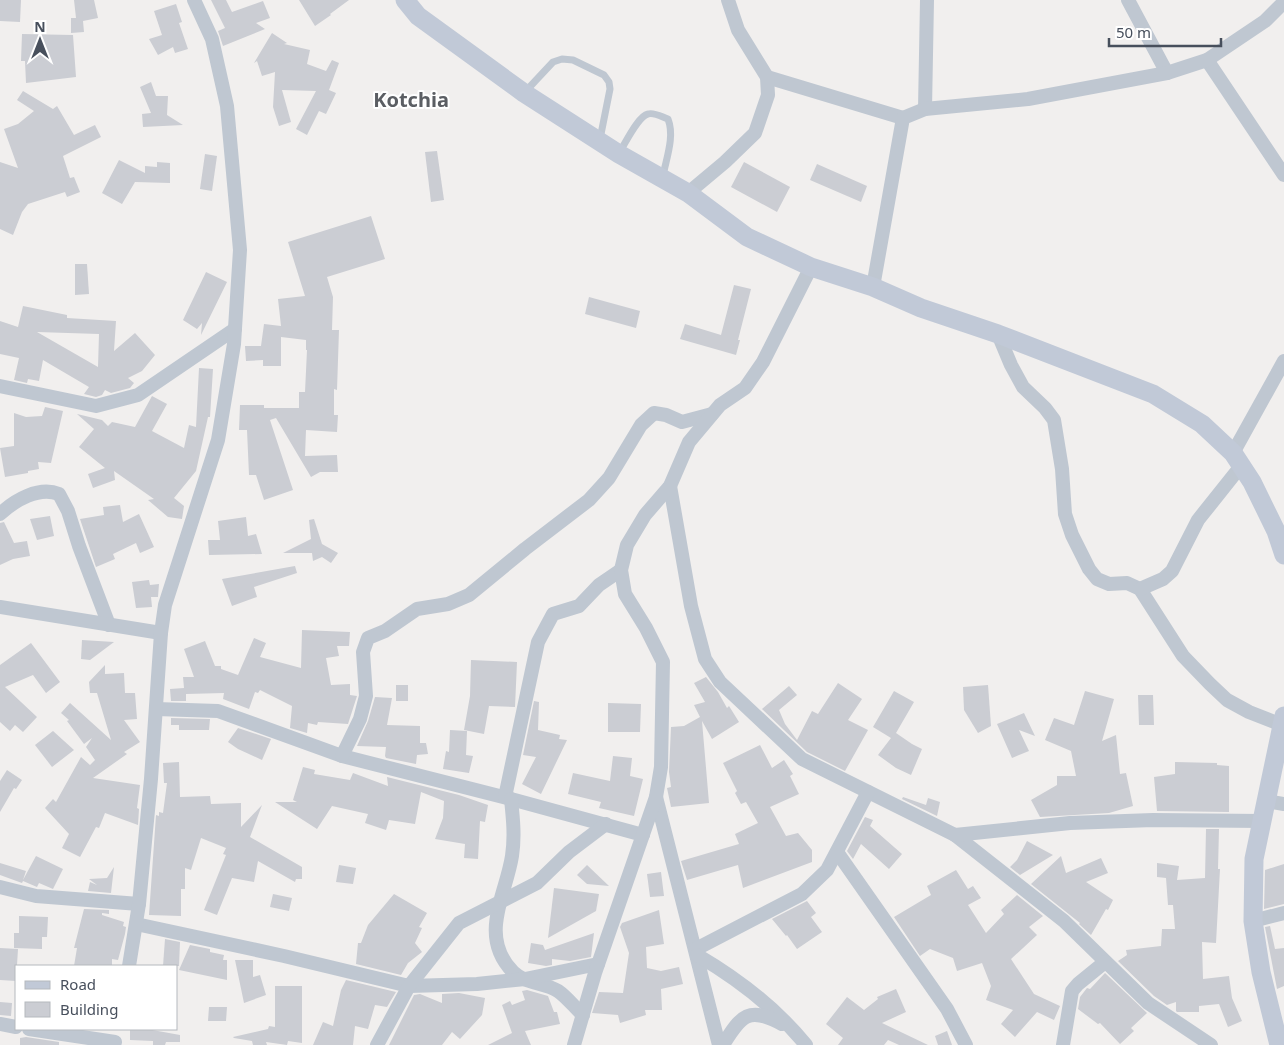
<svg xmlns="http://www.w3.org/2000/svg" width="1284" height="1045" font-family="'Noto Sans',sans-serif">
	<rect width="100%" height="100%" fill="#f1efee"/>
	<g fill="#cbcdd3" fill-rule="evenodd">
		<polygon points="0,0 21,0 20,22 0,21"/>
		<polygon points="74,0 94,0 98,18 83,21 84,32 71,33 71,18 76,18"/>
		<polygon points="211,0 226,0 232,12 263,1 270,18 256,23 265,29 223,46 218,31 225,28"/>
		<polygon points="299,0 349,0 330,14 331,15 315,26"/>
		<polygon points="176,4 182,22 179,23 188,49 175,53 173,47 158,55 149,39 162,35 154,11"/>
		<polygon points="272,33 287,43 284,44 310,50 307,64 326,71 332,60 339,63 329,90 336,93 326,114 319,111 307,135 296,129 316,91 282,90 291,122 279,126 273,107 275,72 262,76 257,61 254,63"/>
		<polygon points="22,34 73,35 76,77 26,83 25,61 21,61"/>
		<polygon points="151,82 156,96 168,96 167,115 183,125 143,127 142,114 151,113 140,87"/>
		<polygon points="23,91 53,109 57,106 74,135 95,125 101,137 63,156 70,178 74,177 80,192 67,197 65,192 28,204 22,212 13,235 0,229 0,162 18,168 4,129 18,124 34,111 17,100"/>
		<polygon points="437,151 444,200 431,202 425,152"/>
		<polygon points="205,154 217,156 212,191 200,189"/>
		<polygon points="119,160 145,173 145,166 157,167 157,162 170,163 170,183 135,182 122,204 102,193"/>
		<polygon points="744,162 790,187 777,212 731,187"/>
		<polygon points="817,164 867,186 861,202 810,180"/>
		<polygon points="371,216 385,259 327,277 333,297 332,330 339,330 337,390 334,389 334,415 338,415 337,432 306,430 305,456 337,455 338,472 320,472 311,477 276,418 270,420 293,490 264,500 256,475 249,475 247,430 239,430 240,405 264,405 264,408 299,408 299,392 305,392 307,350 306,350 306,340 281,337 281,366 263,366 263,360 246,361 245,346 261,346 264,324 281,326 278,299 305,296 288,242"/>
		<polygon points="75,264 87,264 89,294 75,295"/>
		<polygon points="206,272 227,282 201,335 202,323 197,329 183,320"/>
		<polygon points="734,285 751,289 738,340 740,340 736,355 680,339 685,324 721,335"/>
		<polygon points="589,297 640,311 636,328 585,314"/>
		<path d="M23,306L67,315V318L116,321L114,351L135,333L155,355L142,371L128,378L134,383L130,388L111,393L105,390L102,395L96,397L84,394L89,387L43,360L39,381L28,379L27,383L14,380L19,358L0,354V321L18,327ZM37,332L99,334L98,367Z"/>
		<polygon points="199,368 213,369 210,417 208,417 196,471 174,498 184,506 182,519 168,517 148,500 154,499 114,471 115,480 93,488 88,474 105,468 79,447 94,429 77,414 102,420 108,426 112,422 135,427 152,396 167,404 152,431 184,448 189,425 196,427"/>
		<polygon points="45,407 63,411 51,463 38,462 39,469 28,471 28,473 5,477 0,448 14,446 14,413 26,417 42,416"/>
		<polygon points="120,505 123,522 139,514 154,547 140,553 136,543 113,554 115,559 96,567 80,519 104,515 103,507"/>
		<polygon points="50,516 54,536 37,540 30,519"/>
		<polygon points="246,517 248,536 256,534 262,554 209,555 208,540 220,540 218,521"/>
		<polygon points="314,519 322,544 338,553 331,563 322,557 313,561 312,553 283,553 311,539 309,520"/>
		<polygon points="4,522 14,543 27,541 30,556 13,559 0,565 0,523"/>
		<polygon points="295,566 297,573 254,587 257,597 232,606 222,579"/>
		<polygon points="149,580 150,585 159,584 158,597 151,597 152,607 136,608 132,582"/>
		<polygon points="302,630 350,632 349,646 337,646 339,656 326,658 331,685 350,684 350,695 357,696 348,724 318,722 317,725 308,723 307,733 290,728 292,706 260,690 258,693 255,692 249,709 223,699 224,693 186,694 186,701 171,701 170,689 184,688 183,677 194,677 184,649 205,641 215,666 221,666 221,669 238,675 254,638 266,643 260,657 301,668"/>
		<polygon points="82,640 114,642 90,660 81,659"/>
		<polygon points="31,643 60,682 46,693 33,675 5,687 37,717 23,732 15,725 10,731 0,722 0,665"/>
		<polygon points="471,660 517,662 515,707 489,706 484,734 464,730 470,696"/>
		<polygon points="105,665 105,674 124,673 125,693 135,693 137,719 124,720 140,742 124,752 127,754 93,778 140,785 137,808 139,809 138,825 105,813 99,828 96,827 80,857 62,848 69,834 45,808 53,799 56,802 81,757 90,765 95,760 86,747 92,738 84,744 67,721 69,720 61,713 70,703 111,740 97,693 90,693 89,682"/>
		<polygon points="706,677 718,692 727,708 729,706 739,722 712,739 702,721 709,803 671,807 667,788 671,787 669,772 671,727 684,726 700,717 694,705 705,702 694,683"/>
		<polygon points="838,683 862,699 848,720 868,730 845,771 807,752 762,709 789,686 797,695 779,710 785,724 797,740 812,711 818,714"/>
		<rect x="396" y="685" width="12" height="16"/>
		<polygon points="988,685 991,726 978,733 964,710 963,687"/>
		<polygon points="894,691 914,702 896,733 912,744 922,749 911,775 896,768 878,755 891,738 873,727"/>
		<polygon points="1085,691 1114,699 1102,741 1116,735 1120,774 1126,773 1133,806 1109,813 1040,817 1031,800 1057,785 1057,776 1076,776 1071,751 1045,740 1054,718 1074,725"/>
		<polygon points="1138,695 1153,695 1154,725 1139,725"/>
		<polygon points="375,697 392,698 387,725 420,726 420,743 426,743 428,754 417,755 416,764 386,758 385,756 386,747 357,746 368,721"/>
		<polygon points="534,701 539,702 538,730 560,735 559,739 567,740 541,794 522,784 536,757 523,755"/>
		<polygon points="608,703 641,704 640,732 608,732"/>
		<polygon points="1024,713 1035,736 1019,730 1029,751 1012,758 997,724"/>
		<polygon points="171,718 210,719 209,730 179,730 179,725 171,725"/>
		<polygon points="238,728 271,739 262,760 238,749 228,742"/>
		<polygon points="450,730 467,731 466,755 473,756 469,773 443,769 446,751 449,752"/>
		<polygon points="53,731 74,750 52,767 35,745"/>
		<polygon points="760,745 772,768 784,760 793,774 790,776 799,794 770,807 786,836 798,833 812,850 812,862 743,888 738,865 687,880 681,861 739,844 735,834 758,823 746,802 741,804 735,793 737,791 723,763"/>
		<polygon points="613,756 632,758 630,776 643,779 634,816 599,808 601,802 568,794 573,773 610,781"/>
		<polygon points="179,762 180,797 210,796 211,804 241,803 241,827 262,805 250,837 302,867 302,879 296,879 295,882 258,861 254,882 232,878 217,915 204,910 226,855 223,854 226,848 201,838 191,870 185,868 185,889 181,889 181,916 149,915 156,815 159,816 159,812 163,813 167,783 164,783 163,763"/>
		<polygon points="1175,762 1217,763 1217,765 1229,766 1229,812 1157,811 1154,777 1175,774"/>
		<polygon points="303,767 315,770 314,774 350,780 353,773 388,786 387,777 459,795 488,805 485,822 480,821 478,859 464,858 465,844 435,839 443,818 444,801 421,792 415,824 389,820 386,830 365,823 368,814 332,806 317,829 275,802 297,802 293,800"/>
		<polygon points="7,770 22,780 16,789 14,788 0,812 0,781"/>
		<polygon points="903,797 926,805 928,798 940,802 937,816 902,799"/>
		<polygon points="865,817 873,820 870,826 902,854 889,869 861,844 853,859 847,851"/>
		<polygon points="1206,829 1219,829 1218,869 1220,869 1216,943 1202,942 1203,979 1229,976 1232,998 1242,1021 1228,1027 1219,1004 1199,1006 1199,1012 1177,1012 1176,1011 1176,1002 1167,1005 1154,996 1118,961 1127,955 1126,950 1161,946 1162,929 1175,929 1173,905 1168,905 1166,878 1157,877 1157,863 1179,866 1177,880 1205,878"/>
		<polygon points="1027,841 1053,855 1020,875 1010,867 1017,860"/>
		<polygon points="36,856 63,869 53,889 39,883 37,887 23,881 22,883 0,875 0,863 26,871 23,880"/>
		<polygon points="1061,856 1066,873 1101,858 1108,873 1086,882 1113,900 1108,910 1106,909 1091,935 1079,924 1080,923 1031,884"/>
		<polygon points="1284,864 1284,904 1264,909 1265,870"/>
		<polygon points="339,865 356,868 353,884 336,882"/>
		<polygon points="587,865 609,886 587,884 577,875"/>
		<polygon points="114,867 111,893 88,891 90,882 97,885 89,879 107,878"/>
		<polygon points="956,870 968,889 973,886 981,898 968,905 986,933 1004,914 1001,910 1017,895 1043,916 1029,927 1037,935 1011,959 1034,994 1060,1006 1054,1020 1037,1012 1015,1037 1001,1024 1013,1010 986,1000 991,986 982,963 957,971 953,958 930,949 920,956 894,917 931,895 927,886"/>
		<polygon points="661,872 664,896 650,897 647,874"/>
		<polygon points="554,888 599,894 596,911 548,938"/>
		<polygon points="273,894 292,898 289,911 270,907"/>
		<polygon points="394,894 427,913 419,927 422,928 415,943 422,952 408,963 401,975 356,964 358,943 361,943 368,925"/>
		<polygon points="807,901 816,913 811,917 822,932 797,949 787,935 786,936 772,919"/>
		<polygon points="84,909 109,910 109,914 102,913 102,915 124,922 123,926 126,927 125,934 118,960 112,959 112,966 74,966 77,948 74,948"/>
		<polygon points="659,910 664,944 646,947 647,968 661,971 679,967 683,984 661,989 662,1010 645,1010 646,1015 620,1023 618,1015 592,1013 599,992 623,993 629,953 620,927 622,923"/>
		<polygon points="19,916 48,917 47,937 42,937 42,949 14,948 14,933 19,933"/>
		<polygon points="1270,926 1275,949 1284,948 1284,986 1277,989 1265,927"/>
		<polygon points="594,933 591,957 570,961 552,959 552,965 546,966 528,963 531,943 543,945 545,950"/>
		<polygon points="165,939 180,942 179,966 163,966"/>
		<polygon points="190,945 210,949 210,952 224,955 223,960 227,960 227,980 179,970"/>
		<polygon points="0,948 18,949 16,981 0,980"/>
		<polygon points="235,960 253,960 253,977 260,975 266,995 244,1003"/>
		<polygon points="1105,973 1147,1013 1131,1028 1134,1031 1120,1044 1100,1023 1098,1024 1078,1009 1080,997 1087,988 1090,989"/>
		<polygon points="346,980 396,992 387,1007 375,1005 368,1029 355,1026 353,1045 313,1045 323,1022 333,1026 341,990"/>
		<polygon points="275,986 302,986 302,1043 288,1041 287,1045 266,1042 267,1045 253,1045 252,1041 234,1038 233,1037 268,1029 269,1026 275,1027"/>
		<polygon points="896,989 906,1012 882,1023 928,1045 899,1045 888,1040 884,1045 838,1045 843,1038 826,1024 847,997 864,1010 878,999 877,997"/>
		<polygon points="527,990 548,996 554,1012 557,1012 560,1024 525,1031 531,1045 488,1045 512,1033 502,1005 510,1001 512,1005 525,1000 522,991"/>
		<polygon points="459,993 485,998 482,1015 460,1039 452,1032 442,1045 389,1045 414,995 420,994 442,1003 442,994"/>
		<polygon points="0,1002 12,1003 11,1016 0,1015"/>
		<polygon points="209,1007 227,1007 226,1021 208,1021"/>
		<polygon points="130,1029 147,1029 180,1035 180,1042 166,1042 165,1045 153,1045 153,1041 130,1040"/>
		<polygon points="947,1031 952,1045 938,1045 935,1036"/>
		<polygon points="26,1037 59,1042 59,1045 20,1045 20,1038"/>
	</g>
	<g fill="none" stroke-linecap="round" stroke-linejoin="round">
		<g stroke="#bfc7d1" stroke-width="7">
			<polyline points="524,93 553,62 562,59 573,60 604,75 609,82 610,89 600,139"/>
			<path d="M619,153C625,144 638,116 648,114C654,112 662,117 668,119C675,137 666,159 663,176"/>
		</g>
		<g stroke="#bfc7d1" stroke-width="14">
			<polyline points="1128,0 1167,73"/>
			<polyline points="1207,60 1284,175"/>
			<polyline points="767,77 903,118"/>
			<polyline points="925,109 927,0"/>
			<polyline points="688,193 725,162 755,133 768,95 767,77 738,30 728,0"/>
			<polyline points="873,287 903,118 925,109 1028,99 1167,73 1207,60 1265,21 1284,2"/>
			<polyline points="998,334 1011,365 1023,387 1045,408 1054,420 1062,469 1065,514 1072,535 1089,569 1097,579 1109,584 1127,583 1140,589 1183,656 1210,684 1227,700 1249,712 1282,725"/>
			<polyline points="0,386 96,406 138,395 235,329"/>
			<polyline points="1233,453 1284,361"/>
			<polyline points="670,486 691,606 705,659 720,682 802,759 955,835 1064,921 1148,1003 1211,1045"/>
			<path d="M0,514C15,500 39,486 59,494L68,511L79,546L109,625"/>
			<polyline points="1140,589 1163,579 1172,571 1198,520 1241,466"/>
			<polyline points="0,607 161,633"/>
			<polyline points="156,709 218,711 342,756 511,799 643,835"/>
			<polyline points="342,756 360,719 366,696 363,652 368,638 385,631 417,609 448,604 469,595 525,549 589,500 609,478 641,425 654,413 666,415 682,422 712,414"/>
			<polyline points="505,797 538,642 553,614 579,606 599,585 621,570"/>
			<polyline points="656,797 719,1045"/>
			<path d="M511,799C513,818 515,837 512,856C506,895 478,936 513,972C525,984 544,982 558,991C567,997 575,1008 583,1015"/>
			<polyline points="1266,801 1284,804"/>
			<polyline points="955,835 1070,823 1153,820 1263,821"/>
			<polyline points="837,852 947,1009 966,1045"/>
			<polyline points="0,887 36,896 139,904"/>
			<polyline points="1253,921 1284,913"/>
			<polyline points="136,924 284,956 409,986 477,984 525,979 598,964"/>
			<polyline points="696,949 802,894 827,870 868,792"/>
			<path d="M697,955C738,979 776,1008 806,1045"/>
			<polyline points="129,966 139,904 151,779 161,633 165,605 218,440 234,344 240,250 227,106 212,39 194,0"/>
			<polyline points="0,1024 16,1027"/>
			<polyline points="29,1029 115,1042"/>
			<polyline points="377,1045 409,986 459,923 537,883 569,852 606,824"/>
			<polyline points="574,1045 595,973 656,797 661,767 663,662 646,628 625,594 621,570 627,545 645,515 670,486 689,442 720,405 745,388 763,362 811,267"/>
			<path d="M723,1045C741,1015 749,1006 782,1024"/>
			<polyline points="1063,1045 1072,991 1078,984 1105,962"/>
		</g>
		<g stroke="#c1c9d7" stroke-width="19">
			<polyline points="405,0 418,16 524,93 619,154 688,193 747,237 811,267 873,287 921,308 998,334 1153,394 1202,424 1233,453 1252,482 1276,531 1284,555"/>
			<polyline points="1279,1045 1261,972 1253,921 1254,859 1284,716"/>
		</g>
	</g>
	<g text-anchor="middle" stroke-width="4" stroke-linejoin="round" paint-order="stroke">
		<g font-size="20" font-weight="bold" fill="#5b5e63" stroke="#fff">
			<text x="411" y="107">Kotchia</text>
		</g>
	</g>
	<rect x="15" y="965" width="162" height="65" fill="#ffffff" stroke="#b5b9be"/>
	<rect x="25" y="981" width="25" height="8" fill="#c1c9d7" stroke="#b5b9be"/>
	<text x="60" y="990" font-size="15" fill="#474f5c">Road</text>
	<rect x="25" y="1002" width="25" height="15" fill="#cbcdd3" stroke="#b5b9be"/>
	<text x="60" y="1015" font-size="15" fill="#474f5c">Building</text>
	<g transform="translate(40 40)" stroke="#ffffff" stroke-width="4" paint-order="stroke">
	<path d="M0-4L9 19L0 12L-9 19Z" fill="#474f5c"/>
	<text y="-8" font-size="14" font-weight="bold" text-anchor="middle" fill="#474f5c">N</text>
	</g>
	<path d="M1109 38v8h112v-8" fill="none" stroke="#474f5c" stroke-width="2.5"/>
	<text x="1116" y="38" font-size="15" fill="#474f5c" stroke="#ffffff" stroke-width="4" paint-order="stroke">50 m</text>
</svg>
